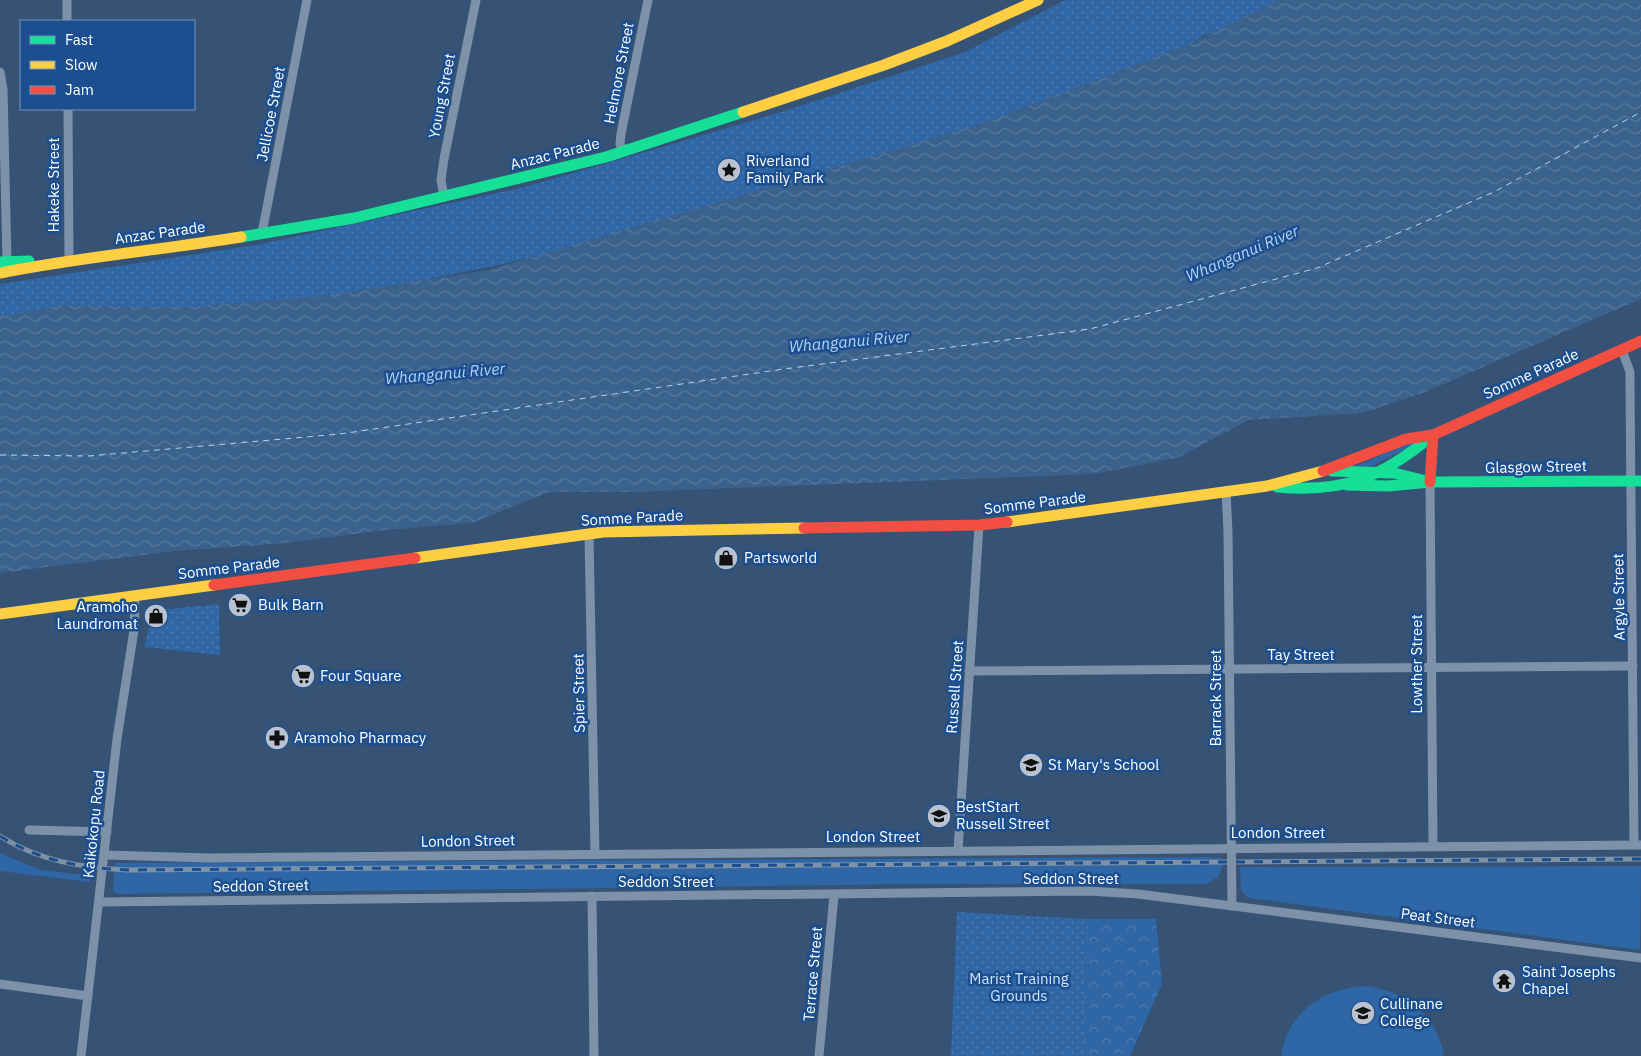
<svg xmlns="http://www.w3.org/2000/svg" width="1641" height="1056" font-family="'IBM Plex Sans',sans-serif">
	<defs>
		<pattern id="forest-crowns" width="20" height="18" patternUnits="userSpaceOnUse" patternTransform="scale(1.25)"><rect width="20" height="18" fill="#2f66a5"/><path d="M2 6a3 3 0 1 1 6 0M12 15a3 3 0 1 1 6 0" fill="none" stroke="#4e7db2"/></pattern>
		<pattern id="park-dots" width="8" height="8" patternUnits="userSpaceOnUse" patternTransform="scale(1.25)"><rect width="8" height="8" fill="#2f66a5"/><path d="M2 2h.1M6 6h.1" fill="none" stroke="#4e7db2" stroke-width="1.8" stroke-linecap="round"/></pattern>
		<pattern id="water-waves" width="16" height="10" patternUnits="userSpaceOnUse" patternTransform="scale(1.25)"><rect width="16" height="10" fill="#3b618d"/><path d="M0 5q4-4 8 0t8 0" fill="none" stroke="#58799e"/></pattern>
	</defs>
	<rect width="100%" height="100%" fill="#365274"/>
	<g fill="#2f66a5">
		<polygon points="1418,440 1420,442 1372,466 1355,466"/>
		<polygon points="0,853 40,870 94,876 89,882 0,871"/>
		<polygon points="1205,857 1220,858 1223,866 1218,877 1206,884 917,884 119,894 113,891 115,863"/>
		<polygon points="1641,866 1640,950 1249,898 1241,891 1240,867"/>
		<path d="M1368,986C1406,992 1438,1017 1444,1056H1281C1287,1012 1325,987 1368,986Z"/>
	</g>
	<polygon fill="url(#forest-crowns)" points="1080,919 1156,919 1162,984 1130,1056 1070,1056"/>
	<g fill="url(#park-dots)">
		<polygon points="1065,0 1301,0 1203,36 1190,44 1085,91 697,218 499,265 288,307 0,317 0,284 256,245 525,187 775,114 965,52"/>
		<polygon points="219,604 220,655 144,647 151,620 159,610"/>
		<polygon points="957,912 1088,919 1083,1056 951,1056"/>
	</g>
	<polygon fill="url(#water-waves)" points="1279,0 1641,0 1641,299 1423,393 1362,413 1249,420 1177,458 1093,474 633,492 549,492 472,523 385,530 286,543 175,551 0,573 0,315 11,315 62,305 184,307 321,296 489,270 977,125 1190,44"/>
	<g fill="none" stroke-linecap="round" stroke-linejoin="round">
		<polyline stroke="#b5d3f5" stroke-width="1" stroke-dasharray="6 5" stroke-linecap="butt" points="0,455 89,456 340,434 784,369 1090,329 1317,268 1494,192 1641,112"/>
		<g stroke="#7d92a8" stroke-width="9">
			<polyline points="67,0 67,21"/>
			<polyline points="0,72 3,89 7,261"/>
			<polyline points="68,109 69,260"/>
			<polyline points="623,152 620,144 621,134 648,0"/>
			<polyline points="444,197 441,180 444,159 476,0"/>
			<polyline points="262,233 307,0"/>
			<polyline points="1622,350 1630,372 1630,385 1634,845"/>
			<polyline points="1430,482 1433,846"/>
			<polyline points="1226,491 1228,532 1232,906"/>
			<polyline points="589,534 595,853"/>
			<polyline points="969,671 1633,666"/>
			<polyline points="29,830 107,832"/>
			<polyline points="958,850 979,525"/>
			<polyline points="105,855 209,858 1641,845"/>
			<polyline points="592,896 594,1056"/>
			<polyline points="99,902 1088,891 1138,894 1641,958"/>
			<polyline points="0,984 88,996"/>
			<polyline points="81,1056 117,739 134,630 135,596"/>
			<polyline points="819,1056 834,895"/>
		</g>
		<g stroke="#16e098" stroke-width="11">
			<polyline points="241,237 354,218 606,157 743,112"/>
			<polyline points="0,262 29,261"/>
			<polyline points="1332,471 1394,473 1430,482"/>
			<polyline points="1347,485 1388,486 1430,482 1641,481"/>
			<path d="M1277,487C1345,493 1381,478 1433,435"/>
		</g>
		<g stroke="#ffcf43" stroke-width="11">
			<polyline points="743,112 884,65 947,41 1038,0"/>
			<path d="M0,273C80,257 161,250 241,237"/>
			<polyline points="1007,522 1267,486 1323,471"/>
			<polyline points="415,558 603,532 804,528"/>
			<polyline points="0,614 214,585"/>
		</g>
		<g stroke="#f24e42" stroke-width="11">
			<polyline points="1323,471 1406,439 1433,435 1641,341"/>
			<polyline points="1430,482 1433,435"/>
			<polyline points="804,528 979,525 1007,522"/>
			<polyline points="214,585 415,558"/>
		</g>
		<g stroke="#7e92a7" stroke-width="5">
			<path id="rail" d="M0,836C39,861 83,868 128,870L1641,859"/>
		</g>
		<use href="#rail" stroke="#1b4f8f" stroke-width="3" stroke-dasharray="9" stroke-linecap="butt"/>
	</g>
	<defs>
		<g id="sight-disc" transform="scale(1.25)"><circle r="9.5" fill="#b9c2ce" stroke="#1b4f8f"/><path d="M0-6L1.8-2.2L6-1.7L2.9 1.2L3.7 5.4L0 3.3L-3.7 5.4L-2.9 1.2L-6-1.7L-1.8-2.2Z" fill="#111"/></g>
		<g id="shop-disc" transform="scale(1.25)"><circle r="9.5" fill="#b9c2ce" stroke="#1b4f8f"/><path d="M-5-2.5h2.3a2.7 3.5 0 0 1 5.4 0H5L5.5 6h-11ZM-1.5-2.5h3a1.5 2.3 0 0 0-3 0Z" fill="#111"/></g>
		<g id="supermarket-disc" transform="scale(1.25)"><circle r="9.5" fill="#b9c2ce" stroke="#1b4f8f"/><path d="M-6-5.5h2.5l.6 2H6L4.5 2H-2.5L-4.4-4H-6ZM-1.5 3.2a1.3 1.3 0 1 0 .1 0ZM3 3.2a1.3 1.3 0 1 0 .1 0Z" fill="#111"/></g>
		<g id="pharmacy-disc" transform="scale(1.25)"><circle r="9.5" fill="#b9c2ce" stroke="#1b4f8f"/><path d="M-2-6h4v4h4v4h-4v4h-4v-4h-4v-4h4Z" fill="#111"/></g>
		<g id="school-disc" transform="scale(1.25)"><circle r="9.5" fill="#b9c2ce" stroke="#1b4f8f"/><path d="M0-5L7-2L0 1L-7-2ZM-4 1L0 2.5L4 1V4Q0 6-4 4Z" fill="#111"/></g>
		<g id="temple-disc" transform="scale(1.25)"><circle r="9.5" fill="#b9c2ce" stroke="#1b4f8f"/><path d="M0-6L5-2H3V0L6.5 2.5H4V6H1.5V3h-3V6H-4V2.5H-6.5L-3 0V-2H-5Z" fill="#111"/></g>
	</defs>
	<g fill-rule="evenodd">
		<use href="#sight-disc" x="729" y="170"/>
		<use href="#shop-disc" x="726" y="558"/>
		<use href="#supermarket-disc" x="240" y="605"/>
		<use href="#shop-disc" x="156" y="616"/>
		<use href="#supermarket-disc" x="303" y="676"/>
		<use href="#pharmacy-disc" x="277" y="738"/>
		<use href="#school-disc" x="1031" y="765"/>
		<use href="#school-disc" x="939" y="816"/>
		<use href="#temple-disc" x="1504" y="981"/>
		<use href="#school-disc" x="1363" y="1013"/>
	</g>
	<g text-anchor="middle" stroke-width="5" stroke-linejoin="round" paint-order="stroke">
		<g font-size="15" fill="#fff" stroke="#1b4f8f">
			<text transform="translate(619 73) rotate(-79)" y="5">Helmore Street</text>
			<text transform="translate(442 96) rotate(-79)" y="5">Young Street</text>
			<text transform="translate(271 114) rotate(-79)" y="5">Jellicoe Street</text>
			<text transform="translate(555 154) rotate(-14)" y="5">Anzac Parade</text>
			<text transform="translate(54 185) rotate(-90)" y="5">Hakeke Street</text>
			<text transform="translate(160 233) rotate(-8)" y="5">Anzac Parade</text>
			<text transform="translate(1531 374) rotate(-24)" y="5">Somme Parade</text>
			<text transform="translate(1536 467) rotate(-1)" y="5">Glasgow Street</text>
			<text transform="translate(1035 503) rotate(-7)" y="5">Somme Parade</text>
			<text transform="translate(632 518) rotate(-3)" y="5">Somme Parade</text>
			<text transform="translate(229 568) rotate(-7)" y="5">Somme Parade</text>
			<text transform="translate(1619 597) rotate(-91)" y="5">Argyle Street</text>
			<text x="1301" y="660">Tay Street</text>
			<text transform="translate(1417 664) rotate(-90)" y="5">Lowther Street</text>
			<text transform="translate(955 687) rotate(-86)" y="5">Russell Street</text>
			<text transform="translate(579 693) rotate(-91)" y="5">Spier Street</text>
			<text transform="translate(1216 698) rotate(-90)" y="5">Barrack Street</text>
			<text transform="translate(94 824) rotate(-84)" y="5">Kaikokopu Road</text>
			<text x="1278" y="838">London Street</text>
			<text x="873" y="842">London Street</text>
			<text transform="translate(468 841) rotate(-1)" y="5">London Street</text>
			<text x="1071" y="884">Seddon Street</text>
			<text x="666" y="887">Seddon Street</text>
			<text transform="translate(261 886) rotate(-1)" y="5">Seddon Street</text>
			<text transform="translate(1438 918) rotate(7)" y="5">Peat Street</text>
			<text transform="translate(813 974) rotate(-85)" y="5">Terrace Street</text>
		</g>
		<g font-size="15" fill="#fff" stroke="#1b4f8f" text-anchor="start">
			<text x="746" y="166">Riverland<tspan x="746" dy="17">Family Park</tspan></text>
			<text x="744" y="563">Partsworld</text>
			<text x="258" y="610">Bulk Barn</text>
			<text x="138" y="612" text-anchor="end">Aramoho<tspan x="138" dy="17">Laundromat</tspan></text>
			<text x="320" y="681">Four Square</text>
			<text x="294" y="743">Aramoho Pharmacy</text>
			<text x="1048" y="770">St Mary's School</text>
			<text x="956" y="812">BestStart<tspan x="956" dy="17">Russell Street</tspan></text>
			<text x="1522" y="977">Saint Josephs<tspan x="1522" dy="17">Chapel</tspan></text>
			<text x="1380" y="1009">Cullinane<tspan x="1380" dy="17">College</tspan></text>
		</g>
		<g font-size="15" fill="#cfe3fa" stroke="#1b4f8f">
			<text x="1019" y="984">Marist Training<tspan x="1019" dy="17">Grounds</tspan></text>
		</g>
		<g font-size="16" font-style="italic" fill="#b5d3f5" stroke="#1b4f8f">
			<text transform="translate(1242 253) rotate(-23)" y="6">Whanganui River</text>
			<text transform="translate(849 341) rotate(-5)" y="6">Whanganui River</text>
			<text transform="translate(445 373) rotate(-5)" y="6">Whanganui River</text>
		</g>
	</g>
	<rect x="20" y="20" width="175" height="90" fill="#1b4f8f" stroke="#7695bc"/>
	<rect x="30" y="36" width="25" height="8" fill="#16e098" stroke="#7695bc"/>
	<text x="65" y="45" font-size="15" fill="#ffffff">Fast</text>
	<rect x="30" y="61" width="25" height="8" fill="#ffcf43" stroke="#7695bc"/>
	<text x="65" y="70" font-size="15" fill="#ffffff">Slow</text>
	<rect x="30" y="86" width="25" height="8" fill="#f24e42" stroke="#7695bc"/>
	<text x="65" y="95" font-size="15" fill="#ffffff">Jam</text>
</svg>
